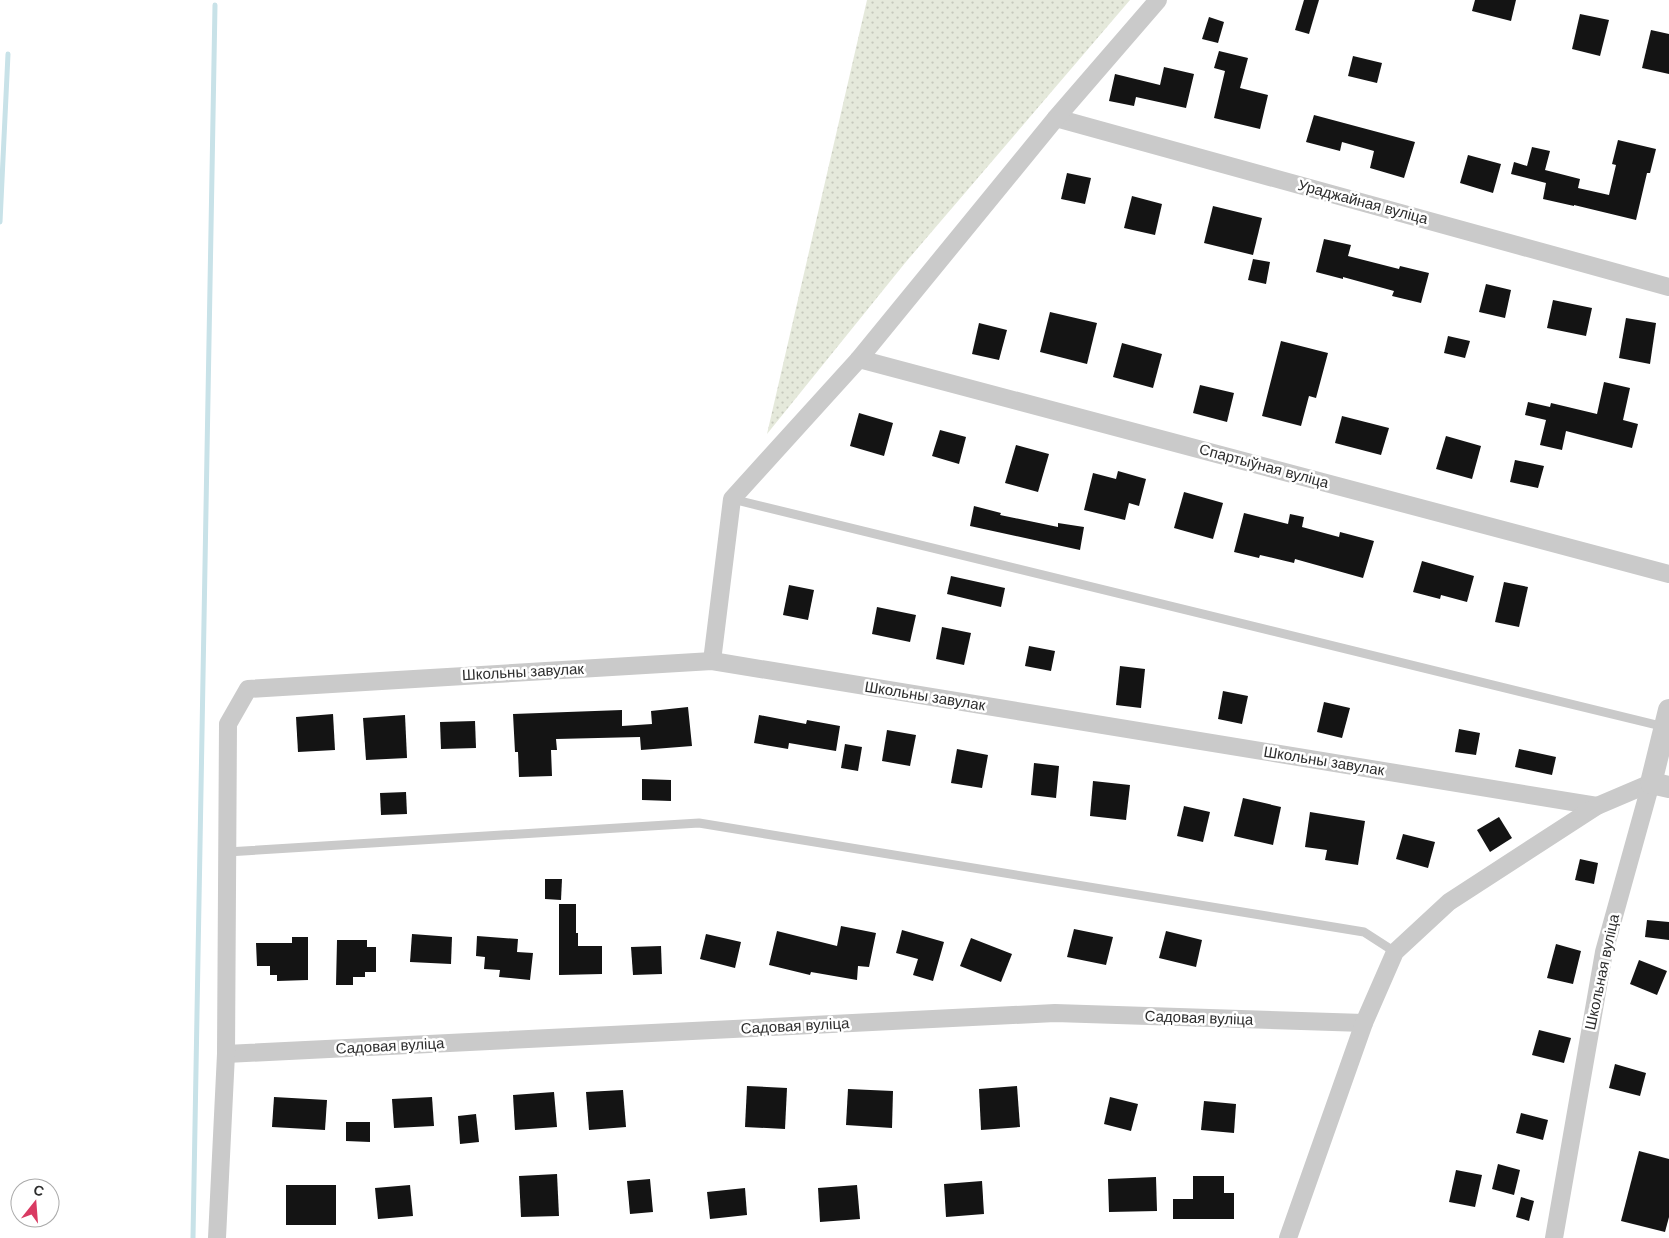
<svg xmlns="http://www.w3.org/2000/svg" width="1669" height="1238" font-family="Helvetica,sans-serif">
	<defs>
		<pattern id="grass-dots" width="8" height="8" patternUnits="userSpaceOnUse" patternTransform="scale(1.25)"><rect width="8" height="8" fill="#e5e9db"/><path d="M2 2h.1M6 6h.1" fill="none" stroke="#c5c8bc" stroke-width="1.8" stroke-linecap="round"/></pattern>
	</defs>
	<rect width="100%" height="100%" fill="#fff"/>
	<polygon fill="url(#grass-dots)" points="867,0 1130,0 905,263 767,434"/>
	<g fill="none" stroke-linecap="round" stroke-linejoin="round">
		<g stroke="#c8e2e8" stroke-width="5">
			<polyline points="0,222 8,54"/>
			<polyline points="193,1238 215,5"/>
		</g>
	</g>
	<g fill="#141414">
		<polygon points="1304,0 1319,0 1309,34 1295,30"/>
		<polygon points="1475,0 1516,0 1511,21 1472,11"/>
		<polygon points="1580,14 1609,20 1600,56 1572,49"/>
		<polygon points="1209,17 1224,22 1218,43 1202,39"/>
		<polygon points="1651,30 1669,34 1669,74 1642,68"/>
		<polygon points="1219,51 1248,58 1240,88 1268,95 1260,129 1214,118 1225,71 1214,68"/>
		<polygon points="1353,56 1382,63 1377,83 1348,76"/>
		<polygon points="1164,67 1194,74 1186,108 1136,97 1134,106 1109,101 1115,74 1160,85"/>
		<polygon points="1314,115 1415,142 1404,178 1370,168 1374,151 1342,142 1340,151 1306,142"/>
		<polygon points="1618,140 1656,149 1650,173 1647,173 1636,220 1574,205 1574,206 1543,199 1546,183 1511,174 1514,162 1527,166 1532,147 1550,151 1545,170 1580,179 1578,188 1609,195 1616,165 1612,164"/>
		<polygon points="1468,155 1501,164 1493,193 1460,183"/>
		<polygon points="1067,173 1091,178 1085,204 1061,199"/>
		<polygon points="1132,196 1162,204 1155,235 1124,228"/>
		<polygon points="1213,206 1262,218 1253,255 1204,243"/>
		<polygon points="1324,239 1351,245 1348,256 1399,269 1400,266 1429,273 1421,303 1392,296 1394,291 1343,277 1343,279 1316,272"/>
		<polygon points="1253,259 1270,262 1266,284 1248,280"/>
		<polygon points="1486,284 1511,290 1505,318 1479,312"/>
		<polygon points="1553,300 1592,308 1586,336 1547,328"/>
		<polygon points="1050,312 1097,323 1087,364 1040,352"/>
		<polygon points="1626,318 1656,323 1650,364 1619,358"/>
		<polygon points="979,323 1007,330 999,360 972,354"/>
		<polygon points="1448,336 1470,341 1465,358 1444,353"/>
		<polygon points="1281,341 1328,353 1316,398 1309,396 1301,426 1262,416"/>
		<polygon points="1122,343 1162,354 1153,388 1113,377"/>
		<polygon points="1604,382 1630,388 1623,420 1638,424 1632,448 1566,431 1562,450 1540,445 1546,420 1525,415 1528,402 1550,407 1551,403 1597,414"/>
		<polygon points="1200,385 1234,393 1227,422 1193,413"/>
		<polygon points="859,413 893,423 884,456 850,446"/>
		<polygon points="1342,416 1389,428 1381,455 1335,443"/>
		<polygon points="940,430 966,437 959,464 932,456"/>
		<polygon points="1446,436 1481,446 1472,479 1436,469"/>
		<polygon points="1016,445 1049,454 1038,492 1005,483"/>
		<polygon points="1515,460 1544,466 1538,488 1510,482"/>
		<polygon points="1118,471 1146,479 1139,506 1129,503 1125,520 1084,510 1093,473 1116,479"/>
		<polygon points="1184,492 1223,503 1213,539 1174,528"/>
		<polygon points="974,506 1001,513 1000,515 1058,527 1058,523 1084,527 1080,550 970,526"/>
		<polygon points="1244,513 1288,524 1290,514 1304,517 1302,527 1339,537 1340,532 1374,541 1363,578 1295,559 1294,563 1260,555 1259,558 1234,552"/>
		<polygon points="1422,561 1474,576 1467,602 1441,595 1440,599 1413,592"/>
		<polygon points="951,576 1005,588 1001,607 947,594"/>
		<polygon points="1504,582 1528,587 1519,627 1495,622"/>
		<polygon points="789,585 814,590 808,620 783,615"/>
		<polygon points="877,607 916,615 910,642 872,634"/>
		<polygon points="942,627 971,633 964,665 936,659"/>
		<polygon points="1029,646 1055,651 1051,671 1025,666"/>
		<polygon points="1120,666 1145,669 1141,708 1116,705"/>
		<polygon points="1223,691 1248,696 1242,724 1218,719"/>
		<polygon points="1324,702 1350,708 1342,738 1317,732"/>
		<polygon points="688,707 692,746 641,750 640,737 556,739 557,750 551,750 552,776 519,777 518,752 515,752 513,714 622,710 622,726 652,724 651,711"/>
		<polygon points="333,714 335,750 298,752 296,717"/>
		<polygon points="405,715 407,758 366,760 363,718"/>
		<polygon points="759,715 806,724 807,720 840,726 836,751 789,743 788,749 754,743"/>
		<polygon points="475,721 476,748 441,749 440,722"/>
		<polygon points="1459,729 1480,733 1476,755 1455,752"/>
		<polygon points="887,730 916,735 910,766 882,761"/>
		<polygon points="845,744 862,747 858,771 841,768"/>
		<polygon points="957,749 988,755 982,788 951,783"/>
		<polygon points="1519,749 1556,757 1552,775 1515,767"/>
		<polygon points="1034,763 1059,766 1056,798 1031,795"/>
		<polygon points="642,779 671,780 671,801 642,800"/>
		<polygon points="1093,781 1130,785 1126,820 1090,816"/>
		<polygon points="406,792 407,814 381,815 380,793"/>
		<polygon points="1243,798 1281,807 1273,845 1234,836"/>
		<polygon points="1184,806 1210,812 1203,842 1177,836"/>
		<polygon points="1310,812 1365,821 1358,865 1325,860 1327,850 1305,847"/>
		<polygon points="1499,817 1512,838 1490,852 1477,830"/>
		<polygon points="1403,834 1435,842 1428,868 1396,859"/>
		<polygon points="1580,859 1598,863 1594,884 1575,880"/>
		<polygon points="545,879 562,879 561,900 545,899"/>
		<polygon points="559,904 576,904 576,933 578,933 578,946 602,946 602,974 559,975"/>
		<polygon points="1647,920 1669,922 1669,940 1645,937"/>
		<polygon points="841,926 876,933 869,967 858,966 857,980 811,972 810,975 769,965 777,931 837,946"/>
		<polygon points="1074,929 1113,937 1106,965 1067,957"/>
		<polygon points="902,930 944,942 933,981 913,975 918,959 896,953"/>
		<polygon points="1166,931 1202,940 1196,967 1159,958"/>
		<polygon points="412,934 452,937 451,964 410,962"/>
		<polygon points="706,934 741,942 735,968 700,959"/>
		<polygon points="477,936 518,939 517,952 533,953 530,980 499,977 500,970 484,969 485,957 476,956"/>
		<polygon points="292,937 308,937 308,980 277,981 277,975 270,975 270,966 257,966 256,943 292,943"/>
		<polygon points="971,938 1012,954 1001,982 960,966"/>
		<polygon points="337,940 367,940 367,947 376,947 376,972 365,972 365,977 353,977 353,985 336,985"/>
		<polygon points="1556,944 1581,951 1573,984 1547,978"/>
		<polygon points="661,946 662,974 633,975 631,947"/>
		<polygon points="1639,960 1667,971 1657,995 1630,984"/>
		<polygon points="1539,1030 1571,1038 1564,1063 1532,1055"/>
		<polygon points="1615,1064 1646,1073 1640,1096 1609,1088"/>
		<polygon points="747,1086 787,1088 785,1129 745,1127"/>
		<polygon points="1017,1086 1020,1127 981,1130 979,1089"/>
		<polygon points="848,1089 893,1091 892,1128 846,1125"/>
		<polygon points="623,1090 626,1127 589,1130 586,1092"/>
		<polygon points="554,1092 557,1127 515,1130 513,1095"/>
		<polygon points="274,1097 327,1100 325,1130 272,1127"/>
		<polygon points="432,1097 434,1126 394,1128 392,1099"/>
		<polygon points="1110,1097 1138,1104 1131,1131 1104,1124"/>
		<polygon points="1204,1101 1236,1104 1234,1133 1201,1130"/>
		<polygon points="1521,1113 1548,1120 1543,1140 1516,1133"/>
		<polygon points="476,1114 479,1142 460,1144 458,1116"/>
		<polygon points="346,1122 370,1122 370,1142 346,1141"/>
		<polygon points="1639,1151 1669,1159 1669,1217 1665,1232 1621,1221"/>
		<polygon points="1498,1164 1520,1170 1514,1195 1492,1189"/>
		<polygon points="1456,1170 1482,1175 1475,1207 1449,1202"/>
		<polygon points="557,1174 559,1216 521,1217 519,1176"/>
		<polygon points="1193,1176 1224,1176 1224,1193 1234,1193 1234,1219 1173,1219 1173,1199 1193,1199"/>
		<polygon points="1156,1177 1157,1211 1109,1212 1108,1179"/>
		<polygon points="650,1179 653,1212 630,1214 627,1181"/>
		<polygon points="982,1181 984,1214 946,1217 944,1184"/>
		<rect x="286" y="1185" width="50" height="40"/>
		<polygon points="410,1185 413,1216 378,1219 375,1188"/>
		<polygon points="857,1185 860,1219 820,1222 818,1188"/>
		<polygon points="745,1188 747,1215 710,1219 707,1192"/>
		<polygon points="1521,1197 1534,1201 1529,1221 1516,1217"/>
	</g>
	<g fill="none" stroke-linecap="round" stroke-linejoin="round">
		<g stroke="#cacaca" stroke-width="9">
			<polyline points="732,499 1665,727"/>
			<polyline points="227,852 699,823 1364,932 1395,952"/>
		</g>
		<g stroke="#cacaca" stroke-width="18">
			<polyline points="1056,118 1669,287"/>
			<polyline points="859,359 1669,574"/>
			<polyline points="712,661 732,499 859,359 1056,118 1158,0"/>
			<polyline points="226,1054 1055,1013 1364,1023"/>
			<polyline points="217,1238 226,1054 228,724 248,689 712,661 1597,806"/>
			<polyline points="1288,1238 1364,1023 1395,952 1449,902 1597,806 1651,783"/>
			<polyline points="1554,1238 1604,952 1651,783"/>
		</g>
		<polyline stroke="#cacaca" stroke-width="22" points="1669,710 1651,783 1669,787"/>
	</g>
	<g text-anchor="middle" stroke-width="5" stroke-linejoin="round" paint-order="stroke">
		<g font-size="15" fill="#2d2d2d" stroke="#fff">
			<text transform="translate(1363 202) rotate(15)" y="5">Ураджайная вуліца</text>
			<text transform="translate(1264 466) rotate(15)" y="5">Спартыўная вуліца</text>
			<text transform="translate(523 672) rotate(-3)" y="5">Школьны завулак</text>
			<text transform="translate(925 696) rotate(9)" y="5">Школьны завулак</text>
			<text transform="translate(1324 761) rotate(9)" y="5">Школьны завулак</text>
			<text transform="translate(1602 972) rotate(-78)" y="5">Школьная вуліца</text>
			<text transform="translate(1199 1018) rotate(2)" y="5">Садовая вуліца</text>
			<text transform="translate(795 1026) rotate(-3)" y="5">Садовая вуліца</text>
			<text transform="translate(390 1046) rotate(-3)" y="5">Садовая вуліца</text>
		</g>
	</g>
	<g transform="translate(35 1203) rotate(17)"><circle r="24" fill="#ffffff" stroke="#ababab"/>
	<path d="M0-4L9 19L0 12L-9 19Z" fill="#d93a62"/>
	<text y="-8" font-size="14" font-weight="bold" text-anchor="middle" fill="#2d2d2d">С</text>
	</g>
</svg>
